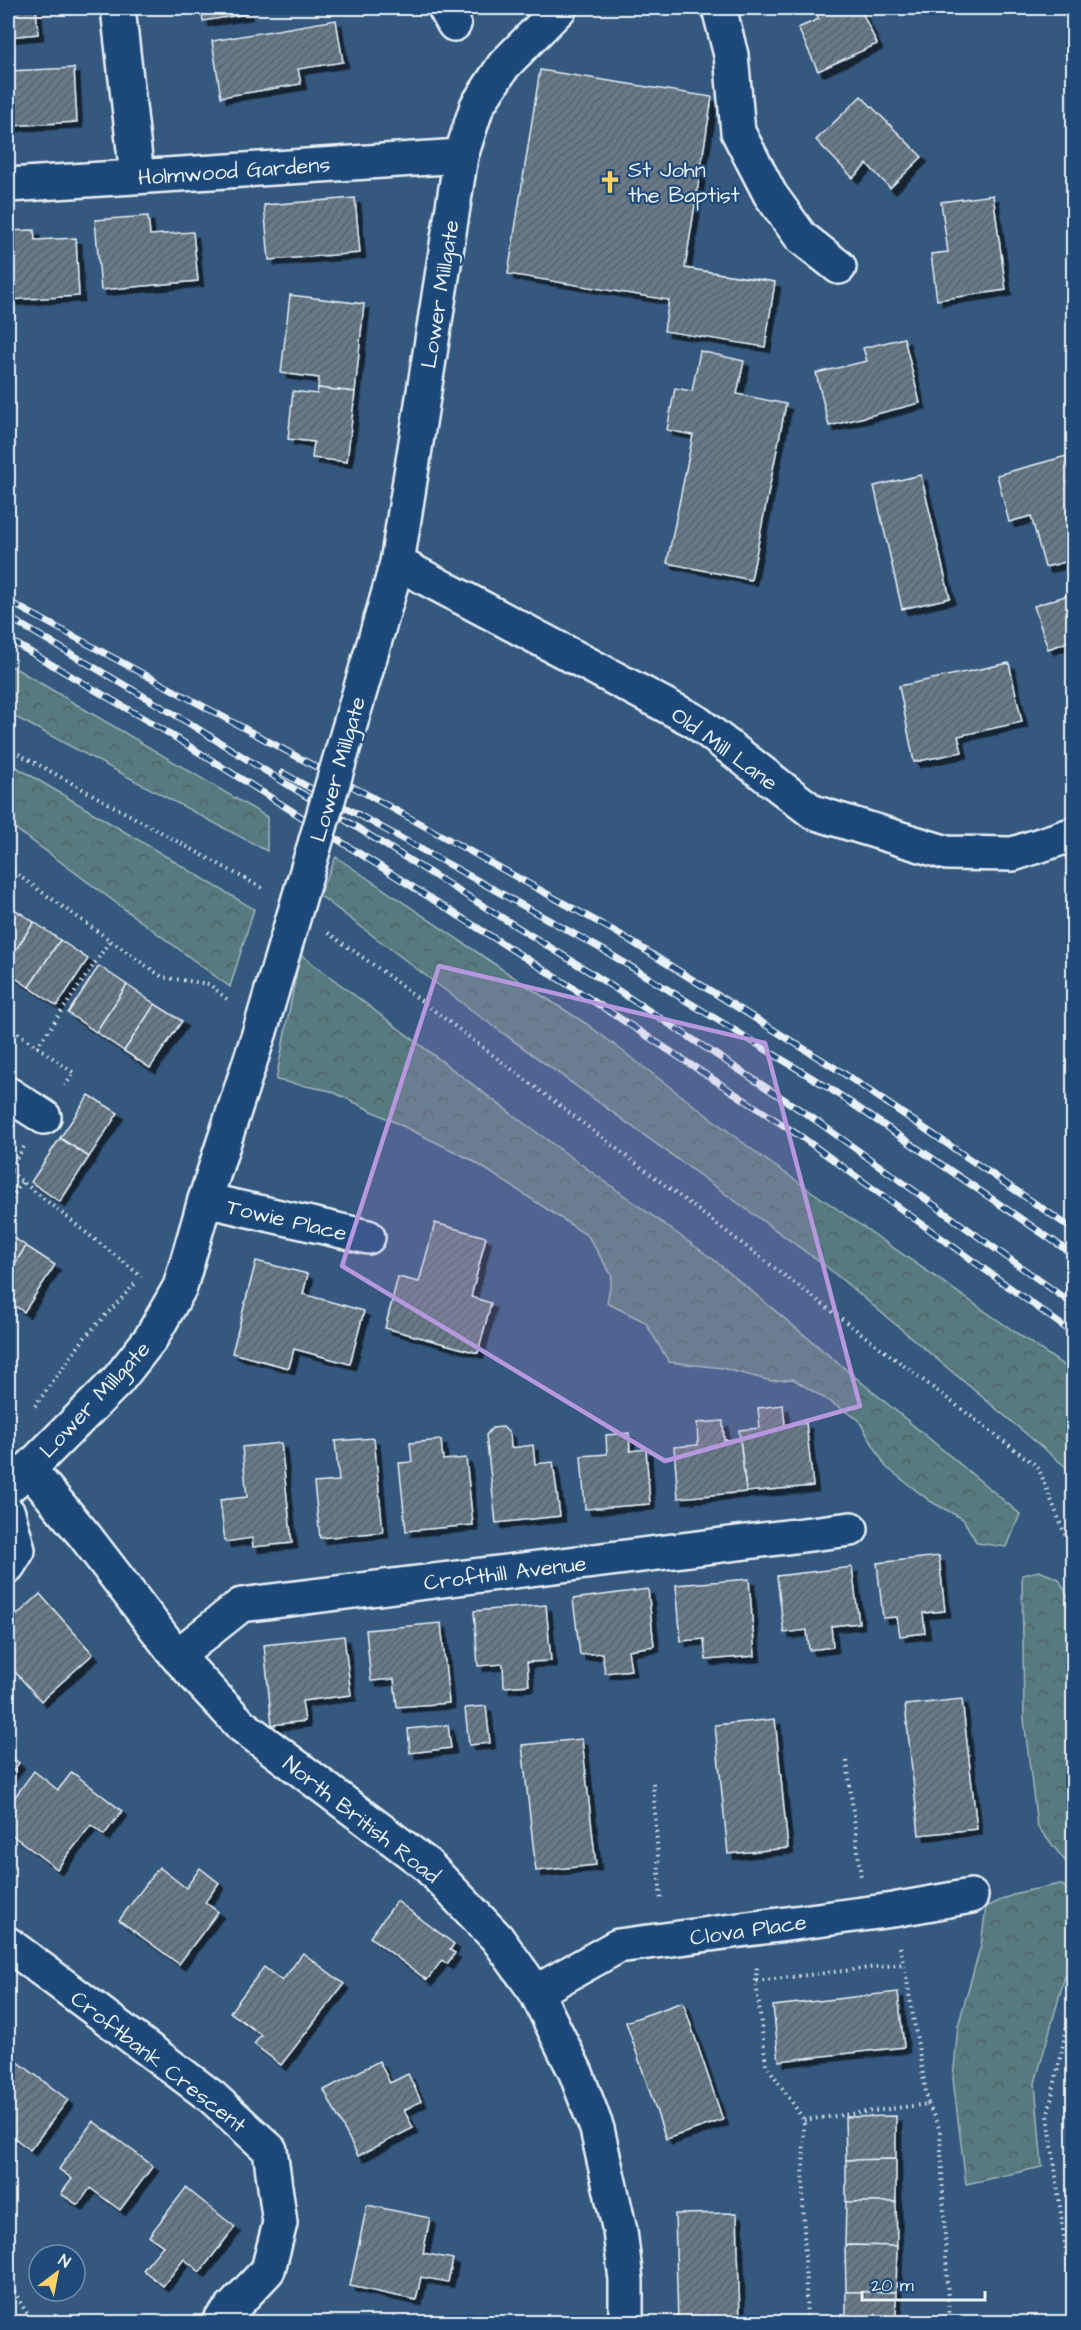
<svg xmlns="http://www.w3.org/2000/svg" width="1081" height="2330" font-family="'Architects Daughter',sans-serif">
	<defs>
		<pattern id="forest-crowns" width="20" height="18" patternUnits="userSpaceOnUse" patternTransform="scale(1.5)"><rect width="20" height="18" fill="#577a7f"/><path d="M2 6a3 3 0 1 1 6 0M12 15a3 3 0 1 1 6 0" fill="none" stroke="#4e6164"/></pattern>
		<pattern id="building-hatch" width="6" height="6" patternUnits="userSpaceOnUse" patternTransform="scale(1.5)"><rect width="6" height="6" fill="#677988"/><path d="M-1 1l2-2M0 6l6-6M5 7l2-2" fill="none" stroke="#58636c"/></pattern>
		<filter id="shadow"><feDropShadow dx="5.5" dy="5.5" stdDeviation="0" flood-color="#0009"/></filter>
	</defs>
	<rect width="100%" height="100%" fill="#35587e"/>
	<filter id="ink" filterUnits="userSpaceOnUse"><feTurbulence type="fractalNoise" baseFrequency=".0167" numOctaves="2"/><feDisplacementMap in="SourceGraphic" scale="12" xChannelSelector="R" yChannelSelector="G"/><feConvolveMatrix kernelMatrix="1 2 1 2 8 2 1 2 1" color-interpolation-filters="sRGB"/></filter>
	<g filter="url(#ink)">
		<g fill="url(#forest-crowns)" stroke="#a0b6bc" stroke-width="1.5">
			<polygon points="8,664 267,817 267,851 8,713"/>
			<polygon points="8,762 254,909 230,987 8,823"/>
			<polygon points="336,857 530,988 587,1024 762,1157 1073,1372 1073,1473 828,1268 482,1018 319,895"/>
			<polygon points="300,954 521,1121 714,1260 1020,1514 1007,1547 977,1543 963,1519 930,1501 886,1467 858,1419 793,1379 771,1381 722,1368 669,1362 645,1322 607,1303 612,1276 588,1236 470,1159 331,1091 276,1080"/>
			<polygon points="1039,1571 1059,1579 1073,1607 1074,1857 1066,1862 1037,1826 1024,1719 1022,1575"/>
			<polygon points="1060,1884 1073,1892 1073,1924 1067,1969 1035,2083 1042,2167 966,2184 953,2079 958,2026 981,1945 986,1907 1017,1893"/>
		</g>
		<g fill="url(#building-hatch)" stroke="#e8f1f8" stroke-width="1.5" filter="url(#shadow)">
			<polygon points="8,8 36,8 38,34 8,37"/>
			<polygon points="201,8 245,8 247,14 203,21"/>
			<polygon points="813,8 860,8 877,44 818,71 798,28 819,19"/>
			<polygon points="336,20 343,62 298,69 301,84 221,97 212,41"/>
			<polygon points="74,68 77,122 8,126 8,71"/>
			<polygon points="540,70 712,97 685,268 775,282 765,347 664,331 669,300 508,274"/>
			<polygon points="861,96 922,157 890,188 867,164 853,178 816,140"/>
			<polygon points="993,195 1006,290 937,300 931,254 948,252 941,202"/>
			<polygon points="355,198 360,253 269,260 264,205"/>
			<polygon points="148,216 150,235 193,232 198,281 101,290 95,220"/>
			<polygon points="34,230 35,240 76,238 79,296 8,300 8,231"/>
			<polygon points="290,295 364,304 355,392 318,388 319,378 281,373"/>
			<polygon points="904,338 920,403 829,426 816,373 867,361 863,348"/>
			<polygon points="700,351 744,361 737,394 786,404 751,580 667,563 693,435 667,430 675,388 692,391"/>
			<polygon points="318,388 355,392 347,462 312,458 314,442 288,439 293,391 317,394"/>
			<polygon points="1074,454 1074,495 1069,496 1074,511 1074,560 1045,567 1031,516 1009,522 997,475"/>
			<polygon points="921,475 950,598 902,609 874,486"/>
			<polygon points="1074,593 1074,640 1048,649 1034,606"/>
			<polygon points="1009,663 1022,722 958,736 962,752 914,762 899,686"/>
			<polygon points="8,905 34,922 8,962"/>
			<polygon points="34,922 60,940 29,987 8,973 8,962"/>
			<polygon points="60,940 88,959 57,1006 29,987"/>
			<polygon points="99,966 127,985 96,1032 68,1013"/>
			<polygon points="127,985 155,1004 124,1051 96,1032"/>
			<polygon points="155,1004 182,1021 150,1068 124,1051"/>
			<polygon points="89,1095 118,1113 89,1157 60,1138"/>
			<polygon points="60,1138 89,1157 60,1202 31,1182"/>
			<polygon points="435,1223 486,1237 471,1297 491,1303 478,1353 385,1328 398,1277 419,1282"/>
			<polygon points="8,1234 26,1246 8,1275"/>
			<polygon points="26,1246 55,1265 24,1312 8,1301 8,1275"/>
			<polygon points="256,1261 308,1274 303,1294 364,1311 350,1364 294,1349 289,1368 232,1353"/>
			<polygon points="783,1405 785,1425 806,1423 813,1486 746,1492 739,1430 760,1428 758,1408"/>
			<polygon points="723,1421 724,1440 740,1439 746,1492 678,1498 674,1447 698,1445 697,1423"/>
			<polygon points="503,1427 510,1434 511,1448 533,1445 535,1464 553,1462 560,1516 496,1523 486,1435 492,1428"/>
			<polygon points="629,1433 630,1451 646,1449 650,1504 585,1509 581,1456 607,1454 606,1435"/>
			<polygon points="374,1438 383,1532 320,1538 314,1483 339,1481 335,1441"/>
			<polygon points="441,1440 443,1460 466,1458 473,1525 406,1531 399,1463 412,1462 410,1443"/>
			<polygon points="281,1443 292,1543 253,1547 252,1538 225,1542 220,1500 247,1497 242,1447"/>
			<polygon points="939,1556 945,1611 923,1613 925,1633 900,1636 897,1617 883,1618 877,1563"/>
			<polygon points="852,1567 859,1623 831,1626 833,1647 809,1650 807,1630 784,1633 777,1576"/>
			<polygon points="749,1579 755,1656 706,1660 704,1639 681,1641 676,1585"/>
			<polygon points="648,1589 654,1646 628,1650 631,1670 605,1673 602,1653 580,1655 573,1599"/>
			<polygon points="40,1594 93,1654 41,1701 8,1664 8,1637 12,1633 8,1628 8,1623"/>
			<polygon points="546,1605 551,1661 527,1662 529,1685 504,1687 503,1664 478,1666 474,1611"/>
			<polygon points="441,1623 449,1703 397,1707 394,1679 371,1681 366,1630"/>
			<polygon points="344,1636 351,1695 302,1701 305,1721 272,1725 264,1645"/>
			<polygon points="962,1699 977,1829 919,1835 905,1705"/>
			<polygon points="486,1706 490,1743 469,1745 465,1708"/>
			<polygon points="775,1719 788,1848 728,1854 715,1725"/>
			<polygon points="448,1725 451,1748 410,1753 408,1729"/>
			<polygon points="582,1739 596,1865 536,1871 522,1745"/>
			<polygon points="8,1755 19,1763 8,1778"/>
			<polygon points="34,1771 58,1790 72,1772 122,1811 104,1835 91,1825 57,1869 8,1832 8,1806"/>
			<polygon points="159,1867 186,1888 200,1868 219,1883 205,1902 218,1912 179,1964 119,1920"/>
			<polygon points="397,1901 454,1944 450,1950 455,1953 447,1964 442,1960 427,1980 370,1937"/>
			<polygon points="303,1953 344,1984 281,2065 254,2044 261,2035 230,2012 264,1967 282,1981"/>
			<polygon points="898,1992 904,2047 779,2061 773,2006"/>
			<polygon points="683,2002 723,2120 666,2139 626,2022"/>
			<polygon points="9,2055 68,2100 30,2150 8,2133"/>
			<polygon points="379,2061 390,2083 408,2074 421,2101 404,2110 413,2128 358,2156 324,2090"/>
			<polygon points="896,2116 896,2159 846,2160 845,2117"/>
			<polygon points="93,2121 153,2166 120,2210 90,2188 78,2205 61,2194 72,2179 59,2169"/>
			<polygon points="896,2159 896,2202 846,2202 846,2160"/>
			<polygon points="186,2188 235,2227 200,2272 184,2259 163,2286 143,2270 163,2246 149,2236"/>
			<polygon points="846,2202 896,2202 897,2246 845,2245"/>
			<polygon points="367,2205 430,2218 423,2253 453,2259 448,2282 421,2277 416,2300 350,2286"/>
			<polygon points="737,2213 740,2322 678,2322 675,2214"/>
			<polygon points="845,2245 897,2246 896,2292 846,2292"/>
			<rect x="846" y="2292" width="50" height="30"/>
		</g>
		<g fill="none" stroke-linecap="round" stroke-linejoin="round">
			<g stroke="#e8f1f8" stroke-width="38">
				<g id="street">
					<polyline points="118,8 137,176"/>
					<polyline points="445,8 454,24"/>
					<polyline points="719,8 731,55 738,132 770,194 801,237 839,267"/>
					<polyline points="8,185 461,156"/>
					<polyline points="397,563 695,721 813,812 947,853 1013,854 1074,834"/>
					<polyline points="8,1094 44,1117"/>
					<polyline points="205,1200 368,1237"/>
					<polyline points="29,1469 85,1536 177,1656 241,1725 426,1864 497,1938 536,1992 576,2073 597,2129 620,2231 626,2280 626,2322"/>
					<polyline points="8,1513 18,1550 8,1566"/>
					<polyline points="177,1656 241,1605 851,1529"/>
					<polyline points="8,1944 212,2097 270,2150 280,2223 268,2270 219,2322"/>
					<polyline points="536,1992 618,1946 893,1910 971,1896"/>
				</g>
			</g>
			<g stroke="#e8f1f8" stroke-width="38">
				<g id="secondary">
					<polyline points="387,599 397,563 461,156 477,106 504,65 560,8"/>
					<polyline points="8,1487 29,1469 118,1380 151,1338 180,1287 205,1200 260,1031"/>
				</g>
			</g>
			<g stroke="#e8f1f8" stroke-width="4" stroke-dasharray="1.5 4.5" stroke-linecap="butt">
				<polyline points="8,748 262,888"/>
				<polyline points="8,868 162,977 209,984 229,1001"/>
				<polyline points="328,933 375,966 1038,1467 1074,1557"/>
				<polyline points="8,1026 74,1073 65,1086"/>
				<polyline points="37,1047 110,941"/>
				<polyline points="24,1147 9,1171 142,1277"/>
				<polyline points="8,1204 23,1180"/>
				<polyline points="35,1406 86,1336 135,1284"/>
				<polyline points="847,1761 861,1877"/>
				<polyline points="653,1783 661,1902"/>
				<polyline points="900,1947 904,1964"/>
				<polyline points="756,1981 757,1964"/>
				<polyline points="1074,1993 1048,2115 1074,2313"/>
				<polyline points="928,2104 940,2130 949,2322"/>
				<polyline points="804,2120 928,2104 904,1964 756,1981 766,2064 804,2120 803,2198 807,2322"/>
				<polyline points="8,2281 32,2322"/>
			</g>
			<use href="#street" stroke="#1f4a7a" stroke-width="33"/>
			<use href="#secondary" stroke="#1f4a7a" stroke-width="33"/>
			<g stroke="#e8f1f8" stroke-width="7">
				<g id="rail">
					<polyline points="8,601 370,796 616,932 843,1073 1074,1230"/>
					<polyline points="8,617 174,714 593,974 814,1119 1074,1305"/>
					<polyline points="8,639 165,731 581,993 803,1138 1074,1334"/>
					<polyline points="283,773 605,951 832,1090 1074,1255"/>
				</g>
			</g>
			<use href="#rail" stroke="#1f4a7a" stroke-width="4.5" stroke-dasharray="14" stroke-linecap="butt"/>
			<g stroke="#e8f1f8" stroke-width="38" stroke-linecap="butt">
				<polyline id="secondary-bridge" points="260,1031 387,599"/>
			</g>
			<use href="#secondary-bridge" stroke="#1f4a7a" stroke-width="33"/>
		</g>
	</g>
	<path fill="#b798de" fill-opacity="0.2" stroke="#b798de" stroke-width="4.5" stroke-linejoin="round" d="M439,966L765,1043L860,1406L665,1461L342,1266Z"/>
	<defs>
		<g id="church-bare" transform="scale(1.8)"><path d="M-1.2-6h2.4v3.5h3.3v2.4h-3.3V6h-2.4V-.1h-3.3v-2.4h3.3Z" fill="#ffd166" stroke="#1f4a7a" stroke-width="2.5" paint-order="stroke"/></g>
	</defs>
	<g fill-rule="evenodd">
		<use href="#church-bare" x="610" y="182"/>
	</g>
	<g text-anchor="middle" stroke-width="4.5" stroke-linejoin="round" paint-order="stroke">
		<g font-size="22" fill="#e8f1f8" stroke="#1f4a7a" text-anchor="start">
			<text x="628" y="177">St John<tspan x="628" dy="25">the Baptist</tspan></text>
		</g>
		<g font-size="22" fill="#e8f1f8" stroke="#1f4a7a">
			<text transform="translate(234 170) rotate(-4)" y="8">Holmwood Gardens</text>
			<text transform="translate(439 294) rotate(-81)" y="8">Lower Millgate</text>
			<text transform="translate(725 748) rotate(36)" y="8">Old Mill Lane</text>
			<text transform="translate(337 769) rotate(-74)" y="8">Lower Millgate</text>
			<text transform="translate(287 1219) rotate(13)" y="8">Towie Place</text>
			<text transform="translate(94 1399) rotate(-47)" y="8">Lower Millgate</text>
			<text transform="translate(505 1572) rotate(-7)" y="8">Crofthill Avenue</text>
			<text transform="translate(362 1819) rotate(38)" y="8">North British Road</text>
			<text transform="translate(748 1929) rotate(-8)" y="8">Clova Place</text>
			<text transform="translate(159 2061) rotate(38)" y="8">Croftbank Crescent</text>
		</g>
	</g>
	<rect width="1081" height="2330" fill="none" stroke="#1f4a7a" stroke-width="30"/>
	<rect x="15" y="15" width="1051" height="2300" fill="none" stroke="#e8f1f8" stroke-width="2" filter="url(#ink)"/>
	<g transform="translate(57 2273) rotate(32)"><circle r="28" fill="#1f4a7a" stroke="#6f8dac" stroke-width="1.5"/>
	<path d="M0-4.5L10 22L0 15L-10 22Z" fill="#ffd166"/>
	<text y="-9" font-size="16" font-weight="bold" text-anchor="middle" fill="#e8f1f8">N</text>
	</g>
	<path d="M862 2291v9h123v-9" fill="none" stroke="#e8f1f8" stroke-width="3"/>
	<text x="871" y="2291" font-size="18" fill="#e8f1f8" stroke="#1f4a7a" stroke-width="4.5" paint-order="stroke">20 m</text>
</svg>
